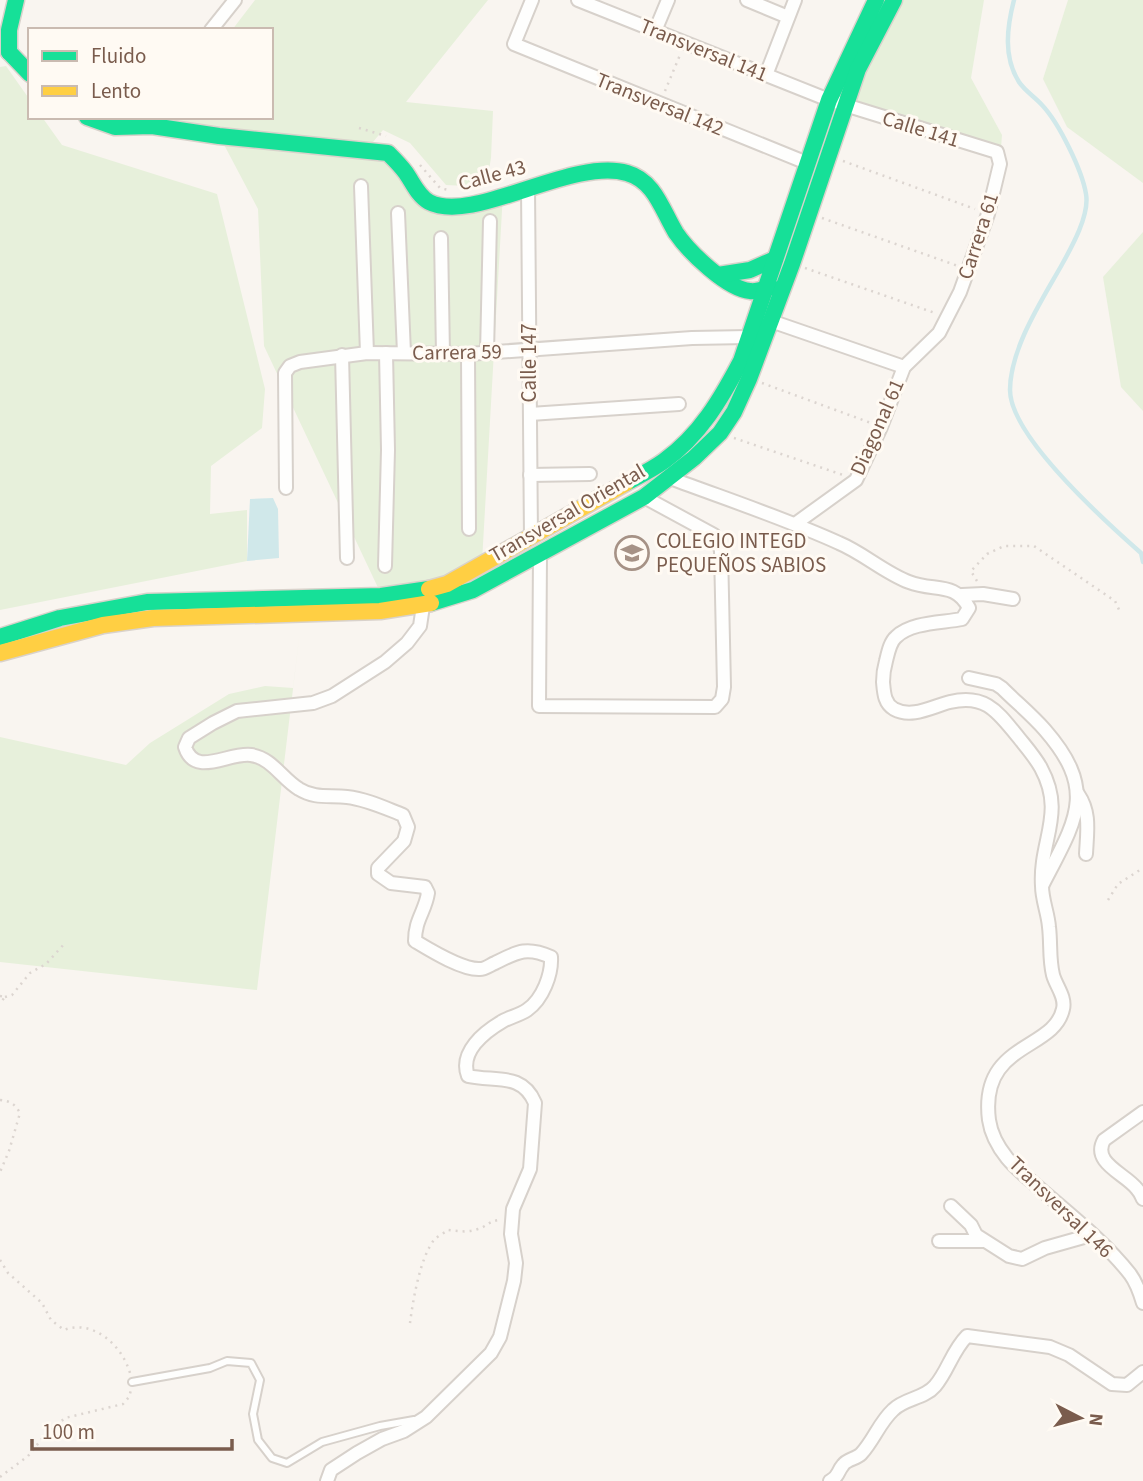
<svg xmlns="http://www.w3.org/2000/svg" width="1143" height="1481" font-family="'Source Sans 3',sans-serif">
	<rect width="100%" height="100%" fill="#f9f5f0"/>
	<g fill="#e7f0db">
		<polygon points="255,0 488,0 406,102 493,111 491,158 486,187 446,185 410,143 383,130 368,148 443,206 503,193 482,562 418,590 381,594 264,346 258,209 221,139 200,136 164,117 271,117 271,30 232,30"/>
		<polygon points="899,0 984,0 971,78 1002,135 1000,161 849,105"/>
		<polygon points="1068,0 1143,0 1143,183 1067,127 1043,79"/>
		<polygon points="6,66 30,100 30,117 42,117 62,145 217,194 265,389 262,428 211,466 210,514 247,510 247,561 0,610 0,67"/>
		<polygon points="1143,232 1143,411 1121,387 1103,277"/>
		<polygon points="301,622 257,990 0,962 0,737 126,765 150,743 229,694 265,686 293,688"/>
	</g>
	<polygon fill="#d0e8ea" points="273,498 278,509 279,558 247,561 250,499"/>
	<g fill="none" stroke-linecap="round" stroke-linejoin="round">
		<path stroke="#d0e8ea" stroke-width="4.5" d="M1014,0C1007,27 1003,57 1019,82C1025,91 1035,97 1042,105C1059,123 1082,170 1086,194C1090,216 1070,250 1060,268C1040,303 1010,350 1010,390C1010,436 1107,523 1141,553L1143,562"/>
		<g stroke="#d7d1cb" stroke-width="10">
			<polyline id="lane" points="132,1382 210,1368 227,1361 251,1363 260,1380 253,1414 258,1440 272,1458 287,1463 322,1442 380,1426 414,1420"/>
		</g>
		<g stroke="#d7d1cb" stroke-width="16">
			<g id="street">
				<polyline points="532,0 514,44 807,163"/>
				<polyline points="578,0 829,100 997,152 1000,164 988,214 960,292 939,333 904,367 881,427 856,480 795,524"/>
				<polyline points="747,0 788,17"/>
				<polyline points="211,30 235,0"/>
				<polyline points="655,31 668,0"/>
				<polyline points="766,75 795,0"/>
				<polyline points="361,186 367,353"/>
				<polyline points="528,188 531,538"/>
				<polyline points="398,213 404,353"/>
				<polyline points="441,238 443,354"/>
				<polyline points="765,319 904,367"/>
				<polyline points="487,353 490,221"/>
				<polyline points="468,354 469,529"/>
				<polyline points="342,355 347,558"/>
				<polyline points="530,414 679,404"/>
				<polyline points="530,475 590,474"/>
				<path d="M670,478C726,499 784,518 839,543C863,553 885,573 909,582C934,592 955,581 969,608L962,619C942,623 911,622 896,637C890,642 888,653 886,661C884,668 883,674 883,682C884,692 884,703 894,709C912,719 933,706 950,702C987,693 999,714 1019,738C1027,748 1035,757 1041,768C1066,814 1039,840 1042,886C1042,900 1048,913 1049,927C1051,943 1049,959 1053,975C1056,986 1066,997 1063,1009C1054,1051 979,1042 989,1120C991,1134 999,1148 1007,1158C1016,1169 1028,1178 1038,1187C1069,1214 1104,1241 1130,1274C1136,1282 1140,1293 1143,1303"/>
				<polyline points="286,488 285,373 290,366 300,362 367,353 468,354 692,338 748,337"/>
				<polyline points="540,555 539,706 715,707 722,699 724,687 721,550 714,535 644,497"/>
				<polyline points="385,566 388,450 386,353"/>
				<polyline points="962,595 983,594 1013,599"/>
				<path d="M969,678L996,684L1002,688C1016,702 1032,715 1045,730C1098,791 1076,820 1043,884"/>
				<path d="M1078,794C1091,813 1087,832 1086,854"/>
				<path d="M1143,1112L1104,1140C1091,1163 1126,1174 1137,1189C1140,1192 1141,1195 1143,1199"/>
				<polyline points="951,1206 971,1225 976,1235 1009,1256 1022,1259 1045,1248 1091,1235"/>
				<polyline points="939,1241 983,1241"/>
				<path d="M327,1481L331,1470L357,1453L382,1439L404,1431L426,1417L491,1353L500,1337L514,1281L516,1263L511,1234L513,1209L530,1169L535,1103C522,1072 495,1082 468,1076C459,1052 484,1032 503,1021C510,1017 520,1015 527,1010C543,999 552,974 551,957C526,946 517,952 495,963C490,965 485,969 480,969C462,970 430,950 415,941C415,919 425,912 428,893L425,887L391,883L378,874V868L404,841L408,827L403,815C385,808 366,799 347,797C329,795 315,799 299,789C282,779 272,758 251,755C228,752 195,778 185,747L189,738L213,723L237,711L313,703L332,696L385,662L407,643L420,626L423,606"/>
				<path d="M830,1481C839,1477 837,1472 843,1465C847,1459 856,1459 861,1454C874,1440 879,1423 893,1410C905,1398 924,1399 935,1386C948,1371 952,1351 967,1336L1050,1347L1069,1355L1112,1384L1127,1385L1143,1372"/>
			</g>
		</g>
		<g stroke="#d9d2cb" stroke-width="19">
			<g id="fast">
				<polyline points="9,52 9,30 16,0"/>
				<polyline points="9,52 30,74"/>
				<path d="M87,117L115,127L152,126L219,136L388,153C394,159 401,166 406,173C413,183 418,196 429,202C473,225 571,157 627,173C655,181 662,210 676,233C689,252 727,289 750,291C757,292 764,289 771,287"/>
				<polyline points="718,275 750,270 775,259"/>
				<path d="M626,483C639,476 653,469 664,461C700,435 721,399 741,361L829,100L876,0"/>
				<polyline points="431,603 473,590 644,497 694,458 720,433 734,412 749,379 792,264 858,69 894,0"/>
				<polyline points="0,637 60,618 147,602 381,596 429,589"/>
			</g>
		</g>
		<g stroke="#d9d2cb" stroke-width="19">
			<g id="slow">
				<polyline points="429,589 447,584 626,483"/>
				<polyline points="0,653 103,625 153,618 380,611 431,603"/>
			</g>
		</g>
		<g stroke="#dcd5d0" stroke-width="2.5" stroke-dasharray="2 5" stroke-linecap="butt">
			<polyline points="665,91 680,55"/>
			<polyline points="359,128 386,136"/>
			<polyline points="843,161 975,209"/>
			<polyline points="420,165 440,188 448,190"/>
			<polyline points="822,218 958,266"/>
			<polyline points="805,268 935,313"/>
			<polyline points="762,383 871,423"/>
			<polyline points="734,438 843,475"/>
			<polyline points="977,581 971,571 987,554 1004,546 1034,546 1115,601 1121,614"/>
			<polyline points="1108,900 1118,884 1143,868"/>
			<polyline points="0,996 5,997 0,1003"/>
			<polyline points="5,997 12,995 30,973 46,964 66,942"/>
			<path d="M0,1100C10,1101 15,1104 20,1113L9,1151L0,1172"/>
			<path d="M0,1260L8,1273L42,1303L51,1320L64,1330C93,1319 122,1345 130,1373"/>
			<path d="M410,1323C413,1300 420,1258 434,1240C438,1236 444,1233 448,1230C458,1231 468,1233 478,1229C486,1227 489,1221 499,1220"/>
			<polyline points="0,1477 28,1456 45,1435 65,1418 123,1404 129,1397 131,1390"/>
		</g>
		<use href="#lane" stroke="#fefefd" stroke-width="6"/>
		<use href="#street" stroke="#fefefd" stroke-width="12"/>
		<use href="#fast" stroke="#16e098" stroke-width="16"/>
		<use href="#slow" stroke="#ffcf43" stroke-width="16"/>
	</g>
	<defs>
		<g id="school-ring" transform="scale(1.75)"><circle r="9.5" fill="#fffaf3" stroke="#a69286" stroke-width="1.5"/><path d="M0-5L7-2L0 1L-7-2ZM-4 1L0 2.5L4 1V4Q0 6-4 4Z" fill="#a69286"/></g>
	</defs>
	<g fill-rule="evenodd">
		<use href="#school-ring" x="632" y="553"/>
	</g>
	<g text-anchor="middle" stroke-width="6" stroke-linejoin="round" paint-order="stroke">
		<g font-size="21" fill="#7a5c4d" stroke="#fffaf3">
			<text transform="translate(704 50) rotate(22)" y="7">Transversal 141</text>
			<text transform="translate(660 104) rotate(22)" y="7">Transversal 142</text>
			<text transform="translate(921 129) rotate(17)" y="7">Calle 141</text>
			<text transform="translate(492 175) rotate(-15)" y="7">Calle 43</text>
			<text transform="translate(978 236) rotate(-72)" y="7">Carrera 61</text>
			<text transform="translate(457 352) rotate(-1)" y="7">Carrera 59</text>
			<text transform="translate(529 363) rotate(-90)" y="7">Calle 147</text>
			<text transform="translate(877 427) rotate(-66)" y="7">Diagonal 61</text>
			<text transform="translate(567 513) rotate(-30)" y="7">Transversal Oriental</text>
			<text transform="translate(1061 1207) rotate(44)" y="7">Transversal 146</text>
		</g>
		<g font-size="21" fill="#7a5c4d" stroke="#fffaf3" text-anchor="start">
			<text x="656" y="548">COLEGIO INTEGD<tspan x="656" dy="24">PEQUEÑOS SABIOS</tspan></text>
		</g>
	</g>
	<rect x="28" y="28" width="245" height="91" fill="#fffaf3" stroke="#cabbb1" stroke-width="2"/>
	<rect x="42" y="51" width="35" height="10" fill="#16e098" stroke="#cabbb1" stroke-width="2"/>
	<text x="91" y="63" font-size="21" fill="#7a5c4d">Fluido</text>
	<rect x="42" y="86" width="35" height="10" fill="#ffcf43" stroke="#cabbb1" stroke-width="2"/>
	<text x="91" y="98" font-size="21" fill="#7a5c4d">Lento</text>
	<g transform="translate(1080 1418) rotate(96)" stroke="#fffaf3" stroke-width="5" paint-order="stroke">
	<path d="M0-5L12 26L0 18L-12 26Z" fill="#7a5c4d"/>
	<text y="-10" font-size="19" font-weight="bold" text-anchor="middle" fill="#7a5c4d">N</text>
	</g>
	<path d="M32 1439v10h200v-10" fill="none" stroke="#7a5c4d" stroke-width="3.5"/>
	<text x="42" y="1439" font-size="21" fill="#7a5c4d" stroke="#fffaf3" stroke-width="5" paint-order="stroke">100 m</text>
</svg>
